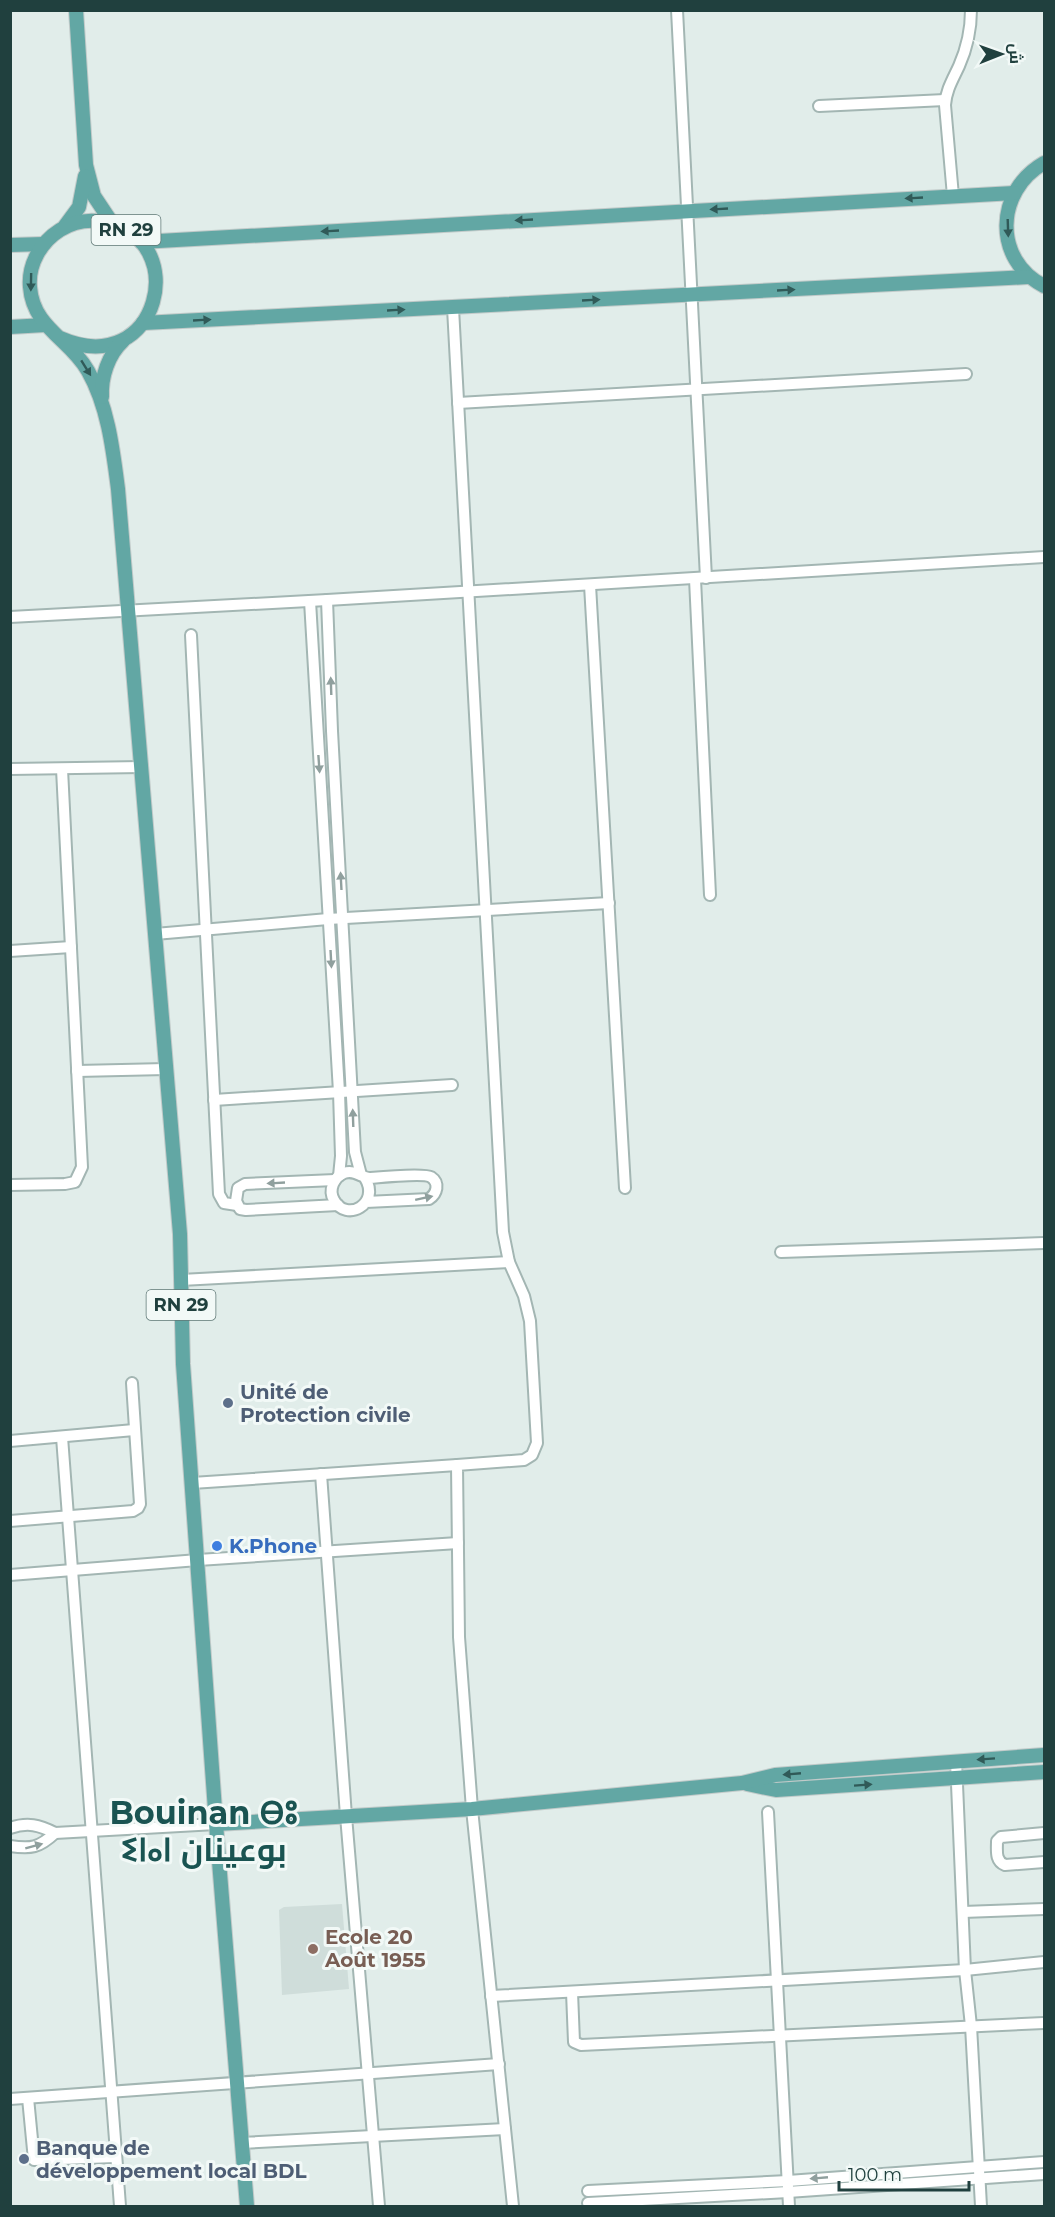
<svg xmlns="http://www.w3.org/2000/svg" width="1055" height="2217" font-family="Montserrat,Cairo,'Noto Sans Tifinagh',sans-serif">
	<rect width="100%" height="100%" fill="#e1edea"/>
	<polygon fill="#cfddda" points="342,1904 349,1989 282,1995 279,1910 284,1907"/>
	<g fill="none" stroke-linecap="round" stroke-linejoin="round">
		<g stroke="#a3b6b3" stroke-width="14">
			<g id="minor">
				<polyline points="677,10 706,578"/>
				<polyline points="819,106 945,100"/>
				<path d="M953,196L945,105C946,90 953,79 959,66C967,48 971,30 971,10"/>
				<polyline points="453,308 503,1232 509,1262 524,1296 530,1321 537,1443 532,1455 524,1460 457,1465 459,1637 472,1809 513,2206"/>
				<polyline points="458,403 966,374"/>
				<polyline points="695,579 710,895"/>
				<polyline points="590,585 625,1188"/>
				<polyline points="327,600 332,731 355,1152 361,1175"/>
				<polyline points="310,601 339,1092 341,1156 339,1176"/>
				<polyline points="10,617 327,600 1044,557"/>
				<polyline points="191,635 219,1194 224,1203 237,1205"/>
				<polyline points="10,769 142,767"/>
				<polyline points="155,934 328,919 609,903"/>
				<polyline points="10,951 71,947"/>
				<polyline points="77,1071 166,1069"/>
				<polyline points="214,1100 452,1085"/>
				<path d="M365,1178C381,1204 346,1223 334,1200C328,1190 334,1177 344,1173C355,1169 361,1178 370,1178C381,1177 424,1173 431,1177C440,1183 437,1194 429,1199L366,1202"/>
				<polyline points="335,1180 245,1184 238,1188 236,1201 240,1209 246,1210 338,1205"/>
				<polyline points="10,1185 65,1184 75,1182 82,1167 62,769"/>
				<polyline points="781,1252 1044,1243"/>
				<polyline points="181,1280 509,1262"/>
				<polyline points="62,1437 120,2206"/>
				<polyline points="10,1441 134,1430"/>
				<polyline points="321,1474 346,1816 379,2206"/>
				<polyline points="192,1483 457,1465"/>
				<polyline points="10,1521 133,1511 138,1508 140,1504 132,1383"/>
				<polyline points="10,1575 198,1560 458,1543"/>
				<polyline points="956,1761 965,1970 971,2026 981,2206"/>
				<polyline points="768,1812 789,2206"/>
				<path d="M10,1828C28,1822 39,1825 55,1833L216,1824"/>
				<path d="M1044,1833L1001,1837L997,1841C997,1851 995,1861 1005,1865L1044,1862"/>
				<path d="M10,1846C31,1849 39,1848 55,1833"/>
				<polyline points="963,1912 1044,1909"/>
				<polyline points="572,1992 574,2042 581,2045 1044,2023"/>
				<polyline points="491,1996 965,1970 1044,1962"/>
				<polyline points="28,2098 34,2160 115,2157"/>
				<polyline points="10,2099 499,2064"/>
				<polyline points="242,2143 505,2129"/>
				<polyline points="588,2191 788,2181 1044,2162"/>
				<polyline points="588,2203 788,2192 1044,2174"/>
			</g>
		</g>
		<g stroke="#c1cac9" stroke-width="16">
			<g id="major">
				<polyline points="76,10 86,165 94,196 112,223"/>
				<path d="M1044,163C995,191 993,260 1044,286"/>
				<polyline points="65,226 79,207 85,176"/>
				<polyline points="141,242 1014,193"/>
				<polyline points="10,245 44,244"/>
				<polyline points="143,323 1028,277"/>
				<polyline points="10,327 45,325"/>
				<path d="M60,338C160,382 193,237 104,222C89,219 73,222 60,230C41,242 28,264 30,287C33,328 70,339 88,371C108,406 113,450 118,489L180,1234L183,1364L216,1824L247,2206"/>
				<path d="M102,397C101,377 108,355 123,341"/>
				<polyline points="747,1784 776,1790 1044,1772"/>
				<polyline points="216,1824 472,1809 742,1783 775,1775 1044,1755"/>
			</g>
		</g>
		<use href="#minor" stroke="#fff" stroke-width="10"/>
		<use href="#major" stroke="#62a7a4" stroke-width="14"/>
	</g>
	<defs><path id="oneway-solid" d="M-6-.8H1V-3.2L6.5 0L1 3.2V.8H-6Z" transform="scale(1.5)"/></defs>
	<g fill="#305a58">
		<use href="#oneway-solid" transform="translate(914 198) rotate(177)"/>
		<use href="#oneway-solid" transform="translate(719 209) rotate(177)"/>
		<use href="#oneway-solid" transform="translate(524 220) rotate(177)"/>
		<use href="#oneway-solid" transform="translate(1008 228) rotate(88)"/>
		<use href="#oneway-solid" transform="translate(330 231) rotate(177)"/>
		<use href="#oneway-solid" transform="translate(31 282) rotate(91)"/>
		<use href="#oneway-solid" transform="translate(786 290) rotate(-3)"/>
		<use href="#oneway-solid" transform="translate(591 300) rotate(-3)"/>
		<use href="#oneway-solid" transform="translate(396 310) rotate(-3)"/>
		<use href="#oneway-solid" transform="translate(202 320) rotate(-3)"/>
		<use href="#oneway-solid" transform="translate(86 368) rotate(58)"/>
		<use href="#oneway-solid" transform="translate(986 1759) rotate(176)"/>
		<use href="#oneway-solid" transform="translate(792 1774) rotate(175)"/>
		<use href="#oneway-solid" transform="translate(863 1785) rotate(-4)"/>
	</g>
	<g fill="#90a09e">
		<use href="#oneway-solid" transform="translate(331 686) rotate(-92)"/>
		<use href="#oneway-solid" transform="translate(319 764) rotate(86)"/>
		<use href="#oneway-solid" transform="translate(341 881) rotate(-93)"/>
		<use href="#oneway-solid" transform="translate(331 959) rotate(87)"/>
		<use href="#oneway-solid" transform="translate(353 1118) rotate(-92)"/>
		<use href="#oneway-solid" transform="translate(276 1183) rotate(177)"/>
		<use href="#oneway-solid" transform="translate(424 1198) rotate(-12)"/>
		<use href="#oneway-solid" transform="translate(34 1846) rotate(-15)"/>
		<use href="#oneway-solid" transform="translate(819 2178) rotate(175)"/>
	</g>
	<g fill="#5c6f8a" stroke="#f2f9f7" stroke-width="2">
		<circle cx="228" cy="1403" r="6"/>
		<circle cx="24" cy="2159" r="6"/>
	</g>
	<circle fill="#3f7fe0" stroke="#f2f9f7" stroke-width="2" cx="217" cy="1546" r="6"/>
	<circle fill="#8d6e63" stroke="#f2f9f7" stroke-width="2" cx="313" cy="1949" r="6"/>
	<g text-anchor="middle" stroke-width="6" stroke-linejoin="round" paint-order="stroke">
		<g fill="#f2f9f7" stroke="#5f7876" stroke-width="1.5">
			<rect x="91.5" y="215" width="69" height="30" rx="4.5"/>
			<rect x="146.5" y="1290" width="69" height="30" rx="4.5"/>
		</g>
		<g font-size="18" font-weight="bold" fill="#20403e">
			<text x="126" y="236">RN 29</text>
			<text x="181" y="1311">RN 29</text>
		</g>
		<g font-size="20" font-weight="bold" fill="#4e5e75" stroke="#f2f9f7" text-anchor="start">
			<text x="240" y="1399">Unité de<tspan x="240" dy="23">Protection civile</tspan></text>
			<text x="36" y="2155">Banque de<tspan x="36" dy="23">développement local BDL</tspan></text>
		</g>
		<g font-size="20" font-weight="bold" fill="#366cbe" stroke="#f2f9f7" text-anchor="start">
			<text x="229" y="1553">K.Phone</text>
		</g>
		<g font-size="20" font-weight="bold" fill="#785e54" stroke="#f2f9f7" text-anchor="start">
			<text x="325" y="1944">Ecole 20<tspan x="325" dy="23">Août 1955</tspan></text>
		</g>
		<g font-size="32" font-weight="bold" fill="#1a5452" stroke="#f2f9f7">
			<text x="204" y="1824">Bouinan ⴱⵓ<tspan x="204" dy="37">ⵉⵏⴰⵏ بوعينان</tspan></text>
		</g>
	</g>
	<rect width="1055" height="2217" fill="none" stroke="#20403e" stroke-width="24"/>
	<g transform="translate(1001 54) rotate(89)" stroke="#f2f9f7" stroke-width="4.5" paint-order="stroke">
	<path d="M0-4.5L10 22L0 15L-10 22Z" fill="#20403e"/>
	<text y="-9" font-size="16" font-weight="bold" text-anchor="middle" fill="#20403e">ش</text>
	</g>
	<path d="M839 2181v9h130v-9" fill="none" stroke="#20403e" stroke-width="3"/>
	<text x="848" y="2181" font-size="18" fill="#20403e" stroke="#f2f9f7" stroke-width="4.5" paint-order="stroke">100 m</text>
</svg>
